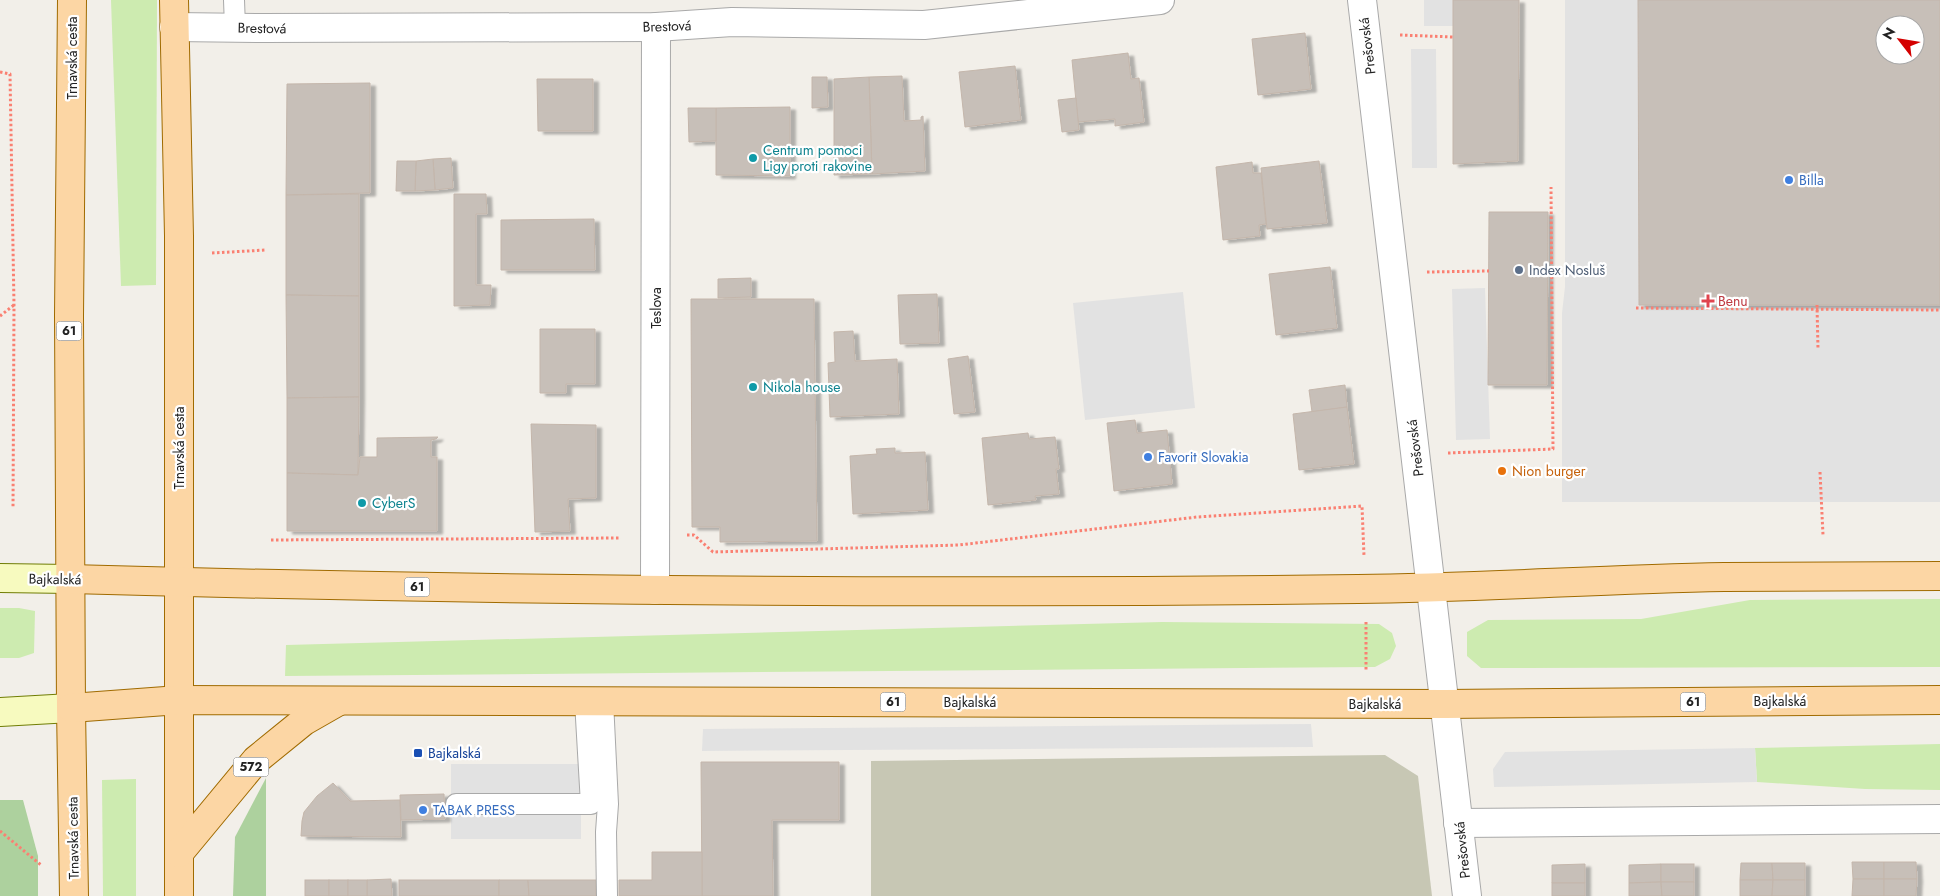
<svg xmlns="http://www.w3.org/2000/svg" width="1940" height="896" font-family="Jost,sans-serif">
	<defs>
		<filter id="shadow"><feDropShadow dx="5.5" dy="3" stdDeviation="1" flood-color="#0004"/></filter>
	</defs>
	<rect width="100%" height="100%" fill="#f2efe9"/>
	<polygon fill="#c7c7b4" points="1385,755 1418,776 1432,896 871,896 871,761"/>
	<g fill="#cdebb0">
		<polygon points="111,0 157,0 156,285 121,286"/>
		<polygon points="1940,599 1940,667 1481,668 1467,656 1467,632 1488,620 1641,619 1750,600"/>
		<polygon points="0,608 19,608 35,611 34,653 19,658 0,658"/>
		<polygon points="1162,622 1379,624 1392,633 1396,646 1390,659 1375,667 285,676 286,645"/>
		<polygon points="1940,744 1940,790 1865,789 1757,782 1755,748"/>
		<polygon points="136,779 136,896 103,896 102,780"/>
	</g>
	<g fill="#add19e">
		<polygon points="266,778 266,896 233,896 235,837"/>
		<polygon points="0,800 23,800 38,856 38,896 0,896"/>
	</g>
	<g fill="#e2e2e2">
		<rect x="1424" y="0" width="29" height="26"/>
		<polygon points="1565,0 1638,0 1639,304 1940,305 1940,502 1562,502 1562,313 1565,287"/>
		<polygon points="1411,49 1436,49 1437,168 1412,168"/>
		<polygon points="1485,288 1490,439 1456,440 1452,289"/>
		<polygon points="1183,292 1195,408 1085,420 1073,303"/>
		<polygon points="1311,724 1313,747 702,751 703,729"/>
		<polygon points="1755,748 1757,782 1494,787 1493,769 1505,752"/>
		<rect x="451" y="764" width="130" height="75"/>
	</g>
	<g fill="#c7bfb8" stroke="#c4b6ab" fill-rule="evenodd" filter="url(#shadow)">
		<polygon points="1453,0 1519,0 1518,161 1453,164"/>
		<path d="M1638,0H1940V305H1639ZM1885,25H1915V55H1885Z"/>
		<polygon points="1305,33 1311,89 1258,95 1252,39"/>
		<polygon points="1128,53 1131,79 1139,78 1144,122 1115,126 1115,119 1078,122 1072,60"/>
		<polygon points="1015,66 1021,120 965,127 959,72"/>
		<polygon points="902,76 904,121 921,120 921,117 923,116 925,171 872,174 869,77"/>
		<polygon points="812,77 827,77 828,107 812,108"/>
		<polygon points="869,77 872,174 834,175 834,79"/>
		<polygon points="537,79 593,79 593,131 538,131"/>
		<polygon points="370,83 370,193 286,195 287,84"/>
		<polygon points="1076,98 1079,130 1062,132 1058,100"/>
		<polygon points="790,107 790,176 716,175 716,108"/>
		<polygon points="688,108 716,108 716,141 689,142"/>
		<polygon points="451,158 453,188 435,190 433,159"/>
		<polygon points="433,159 435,190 415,191 416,161"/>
		<polygon points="397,161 416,161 415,191 396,191"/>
		<polygon points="1319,161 1327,223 1267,229 1261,168"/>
		<polygon points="1252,162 1253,173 1261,173 1266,224 1259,225 1260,236 1223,240 1216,167"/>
		<polygon points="359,194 359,296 286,295 286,195"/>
		<polygon points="454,194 486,194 487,214 476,214 476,285 491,285 490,305 454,306"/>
		<polygon points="1489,212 1548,212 1547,385 1488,385"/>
		<polygon points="594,219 595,270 501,270 501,220"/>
		<polygon points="1330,267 1337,328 1276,335 1269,274"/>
		<polygon points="751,278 751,297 718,298 718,279"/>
		<polygon points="937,294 939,343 900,344 898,295"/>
		<polygon points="286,295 359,296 359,397 287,398"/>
		<polygon points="691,299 814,299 817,541 720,542 720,527 692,527"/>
		<polygon points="540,329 595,329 595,384 566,384 566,393 540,393"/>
		<polygon points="853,331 855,361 897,359 899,414 830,417 828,363 835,362 834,332"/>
		<polygon points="968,356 975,412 954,414 948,359"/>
		<polygon points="1345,385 1347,407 1312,412 1309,390"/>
		<polygon points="359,397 358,475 287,473 287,398"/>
		<polygon points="1347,407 1354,464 1299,470 1293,414"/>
		<polygon points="1135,420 1137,433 1167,430 1172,484 1114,491 1107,423"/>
		<polygon points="531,424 596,425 596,498 568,499 570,531 535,532"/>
		<polygon points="1028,433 1029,439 1055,437 1059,469 1056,469 1059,494 1035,496 1036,500 988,505 982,438"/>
		<polygon points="438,437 436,439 431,440 431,457 437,457 437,531 287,531 287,473 358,475 360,457 377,457 377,438"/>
		<polygon points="895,448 895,453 925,452 928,510 853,514 850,456 877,454 876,449"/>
		<polygon points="701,762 839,762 839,820 772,820 773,896 702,896"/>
		<polygon points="333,783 350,801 400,800 401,837 301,836 302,821 304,812 317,796"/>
		<polygon points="444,794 445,819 401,820 400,795"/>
		<polygon points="652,852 702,852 702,896 619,896 619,880 652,880"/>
		<polygon points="1852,862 1884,862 1884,879 1853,879"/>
		<polygon points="1884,862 1916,862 1917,879 1884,879"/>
		<polygon points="1741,863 1772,863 1773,880 1740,880"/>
		<polygon points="1772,863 1805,863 1805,880 1773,880"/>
		<polygon points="1585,864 1585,883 1552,883 1552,865"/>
		<polygon points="1661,864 1661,882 1629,883 1629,865"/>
		<rect x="1661" y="864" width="33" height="18"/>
		<polygon points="391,879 392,896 367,896 367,880"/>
		<polygon points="1853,879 1884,879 1884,896 1852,896"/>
		<polygon points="1884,879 1917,879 1916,896 1884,896"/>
		<rect x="305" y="880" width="24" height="16"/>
		<rect x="329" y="880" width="19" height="16"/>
		<rect x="348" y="880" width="19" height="16"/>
		<rect x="399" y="880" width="100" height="16"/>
		<polygon points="499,880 528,880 529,896 499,896"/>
		<polygon points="528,880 596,880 596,896 529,896"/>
		<polygon points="1740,880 1773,880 1772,896 1740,896"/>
		<polygon points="1773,880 1805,880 1805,896 1772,896"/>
		<polygon points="1661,882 1662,896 1629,896 1629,883"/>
		<polygon points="1661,882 1694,882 1694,896 1662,896"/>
		<rect x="1552" y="883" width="33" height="13"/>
	</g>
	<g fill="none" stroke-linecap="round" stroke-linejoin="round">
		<g stroke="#a9a9a9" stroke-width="22">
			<g id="lane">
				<polyline points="234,0 235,27"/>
				<polyline points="603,701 608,804 606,832 607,896"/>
				<polyline points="456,804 591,804 585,701"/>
			</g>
		</g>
		<g stroke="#a9a9a9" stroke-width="30">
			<g id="street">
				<polyline points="1362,0 1467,896"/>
				<polyline points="174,27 263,28 656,27 732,22 924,25 1160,0"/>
				<polyline points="655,590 656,27"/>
				<polyline points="1458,823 1940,819"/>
			</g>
		</g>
		<g stroke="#707d05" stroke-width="30">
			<g id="secondary">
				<polyline points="0,578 70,579"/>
				<polyline points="0,712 71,708"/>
			</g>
		</g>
		<g stroke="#a06b00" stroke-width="30">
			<g id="primary">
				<polyline points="72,0 69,316 71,708 74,896"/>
				<polyline points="174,0 179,236 179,896"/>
				<path d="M70,579C499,591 928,594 1358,589C1480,588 1602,579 1724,577C1796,576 1868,576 1940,576"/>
				<polyline points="71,708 179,700 1445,704 1940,700"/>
				<polyline points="179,853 256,760 304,721 339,701"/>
			</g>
		</g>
		<g stroke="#fa8072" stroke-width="3" stroke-dasharray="2.5 2.5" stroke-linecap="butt">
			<polyline points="1400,35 1453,37"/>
			<polyline points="0,72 10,74 14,305 13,508"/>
			<polyline points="212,253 266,250"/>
			<polyline points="1427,272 1489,271"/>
			<polyline points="1817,305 1818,349"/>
			<polyline points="1636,308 1940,310"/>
			<polyline points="0,316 14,305"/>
			<polyline points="1448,453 1553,449 1551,187"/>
			<polyline points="1820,472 1823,535"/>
			<polyline points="687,535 694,535 713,552 959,545 1197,517 1362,506 1364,556"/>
			<polyline points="271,540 621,538"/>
			<polyline points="1366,622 1366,671"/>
			<polyline points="0,831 41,865"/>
		</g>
		<use href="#lane" stroke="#fff" stroke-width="20"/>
		<use href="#street" stroke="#fff" stroke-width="28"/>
		<use href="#secondary" stroke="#f7fabf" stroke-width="28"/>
		<use href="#primary" stroke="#fcd6a4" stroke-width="28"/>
	</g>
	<g fill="#0f9aa8" stroke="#fff" stroke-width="2">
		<circle cx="753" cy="158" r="5"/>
		<circle cx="753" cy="387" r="5"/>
		<circle cx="362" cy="503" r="5"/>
	</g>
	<g fill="#3f7fe0" stroke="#fff" stroke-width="2">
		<circle cx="1789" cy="180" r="5"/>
		<circle cx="1148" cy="457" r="5"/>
		<circle cx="423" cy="810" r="5"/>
	</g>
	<circle fill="#5c6f8a" stroke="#fff" stroke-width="2" cx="1519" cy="270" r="5"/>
	<path fill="#e0444e" stroke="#fff" stroke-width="2" d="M1705.5 293.5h5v5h5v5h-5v5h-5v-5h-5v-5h5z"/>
	<circle fill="#e8710a" stroke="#fff" stroke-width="2" cx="1502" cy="471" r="5"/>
	<rect fill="#1a4fb4" stroke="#fff" stroke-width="2" x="413" y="748" width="10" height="10" rx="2.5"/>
	<g text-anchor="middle" stroke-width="4.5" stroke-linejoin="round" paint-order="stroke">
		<g fill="#fff" stroke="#646464" stroke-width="1">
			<rect x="56.5" y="321.5" width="25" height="19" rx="4"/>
			<rect x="404.5" y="577.5" width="25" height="19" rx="4"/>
			<rect x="880.5" y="692.5" width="25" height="19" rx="4"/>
			<rect x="1680.5" y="692.5" width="25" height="19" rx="4"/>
			<rect x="233.5" y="757.5" width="35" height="19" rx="4"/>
		</g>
		<g font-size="12" font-weight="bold" fill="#222">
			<text x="69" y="335">61</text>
			<text x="417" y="591">61</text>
			<text x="893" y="706">61</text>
			<text x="1693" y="706">61</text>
			<text x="251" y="771">572</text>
		</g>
		<g font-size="14" fill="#222" stroke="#fff">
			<text transform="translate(667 26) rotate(-2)" y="5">Brestová</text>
			<text transform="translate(262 28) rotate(1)" y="5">Brestová</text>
			<text transform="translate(1367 46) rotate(-97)" y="5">Prešovská</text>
			<text transform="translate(72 58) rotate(-90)" y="5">Trnavská cesta</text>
			<text transform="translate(656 308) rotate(-90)" y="5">Teslova</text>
			<text transform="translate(179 448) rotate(-90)" y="5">Trnavská cesta</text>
			<text transform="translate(1415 448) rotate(-97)" y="5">Prešovská</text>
			<text transform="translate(55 579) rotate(1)" y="5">Bajkalská</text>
			<text x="1780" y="706">Bajkalská</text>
			<text x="970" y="707">Bajkalská</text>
			<text x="1375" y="709">Bajkalská</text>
			<text transform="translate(73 838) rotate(-91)" y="5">Trnavská cesta</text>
			<text transform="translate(1462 850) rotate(-96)" y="5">Prešovská</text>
		</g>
		<g font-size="14" fill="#0d838f" stroke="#fff" text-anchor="start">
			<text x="763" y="155">Centrum pomoci<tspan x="763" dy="16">Ligy proti rakovine</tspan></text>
			<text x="763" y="392">Nikola house</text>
			<text x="372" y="508">CyberS</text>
		</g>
		<g font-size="14" fill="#366cbe" stroke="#fff" text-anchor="start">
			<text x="1799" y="185">Billa</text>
			<text x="1158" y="462">Favorit Slovakia</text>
			<text x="433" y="815">TABAK PRESS</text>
		</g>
		<g font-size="14" fill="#4e5e75" stroke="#fff" text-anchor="start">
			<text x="1529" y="275">Index Nosluš</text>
		</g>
		<g font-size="14" fill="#be3a42" stroke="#fff" text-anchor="start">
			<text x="1718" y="306">Benu</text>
		</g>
		<g font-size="14" fill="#c56008" stroke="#fff" text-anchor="start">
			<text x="1512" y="476">Nion burger</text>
		</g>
		<g font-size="14" fill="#164399" stroke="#fff" text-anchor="start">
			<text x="428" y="758">Bajkalská</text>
		</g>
	</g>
	<g transform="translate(1900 40) rotate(301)"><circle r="24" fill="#ffffff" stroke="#a7a7a7"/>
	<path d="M0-4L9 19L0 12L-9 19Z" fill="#d40000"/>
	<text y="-8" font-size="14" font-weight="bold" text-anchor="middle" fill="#222222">N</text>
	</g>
</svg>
